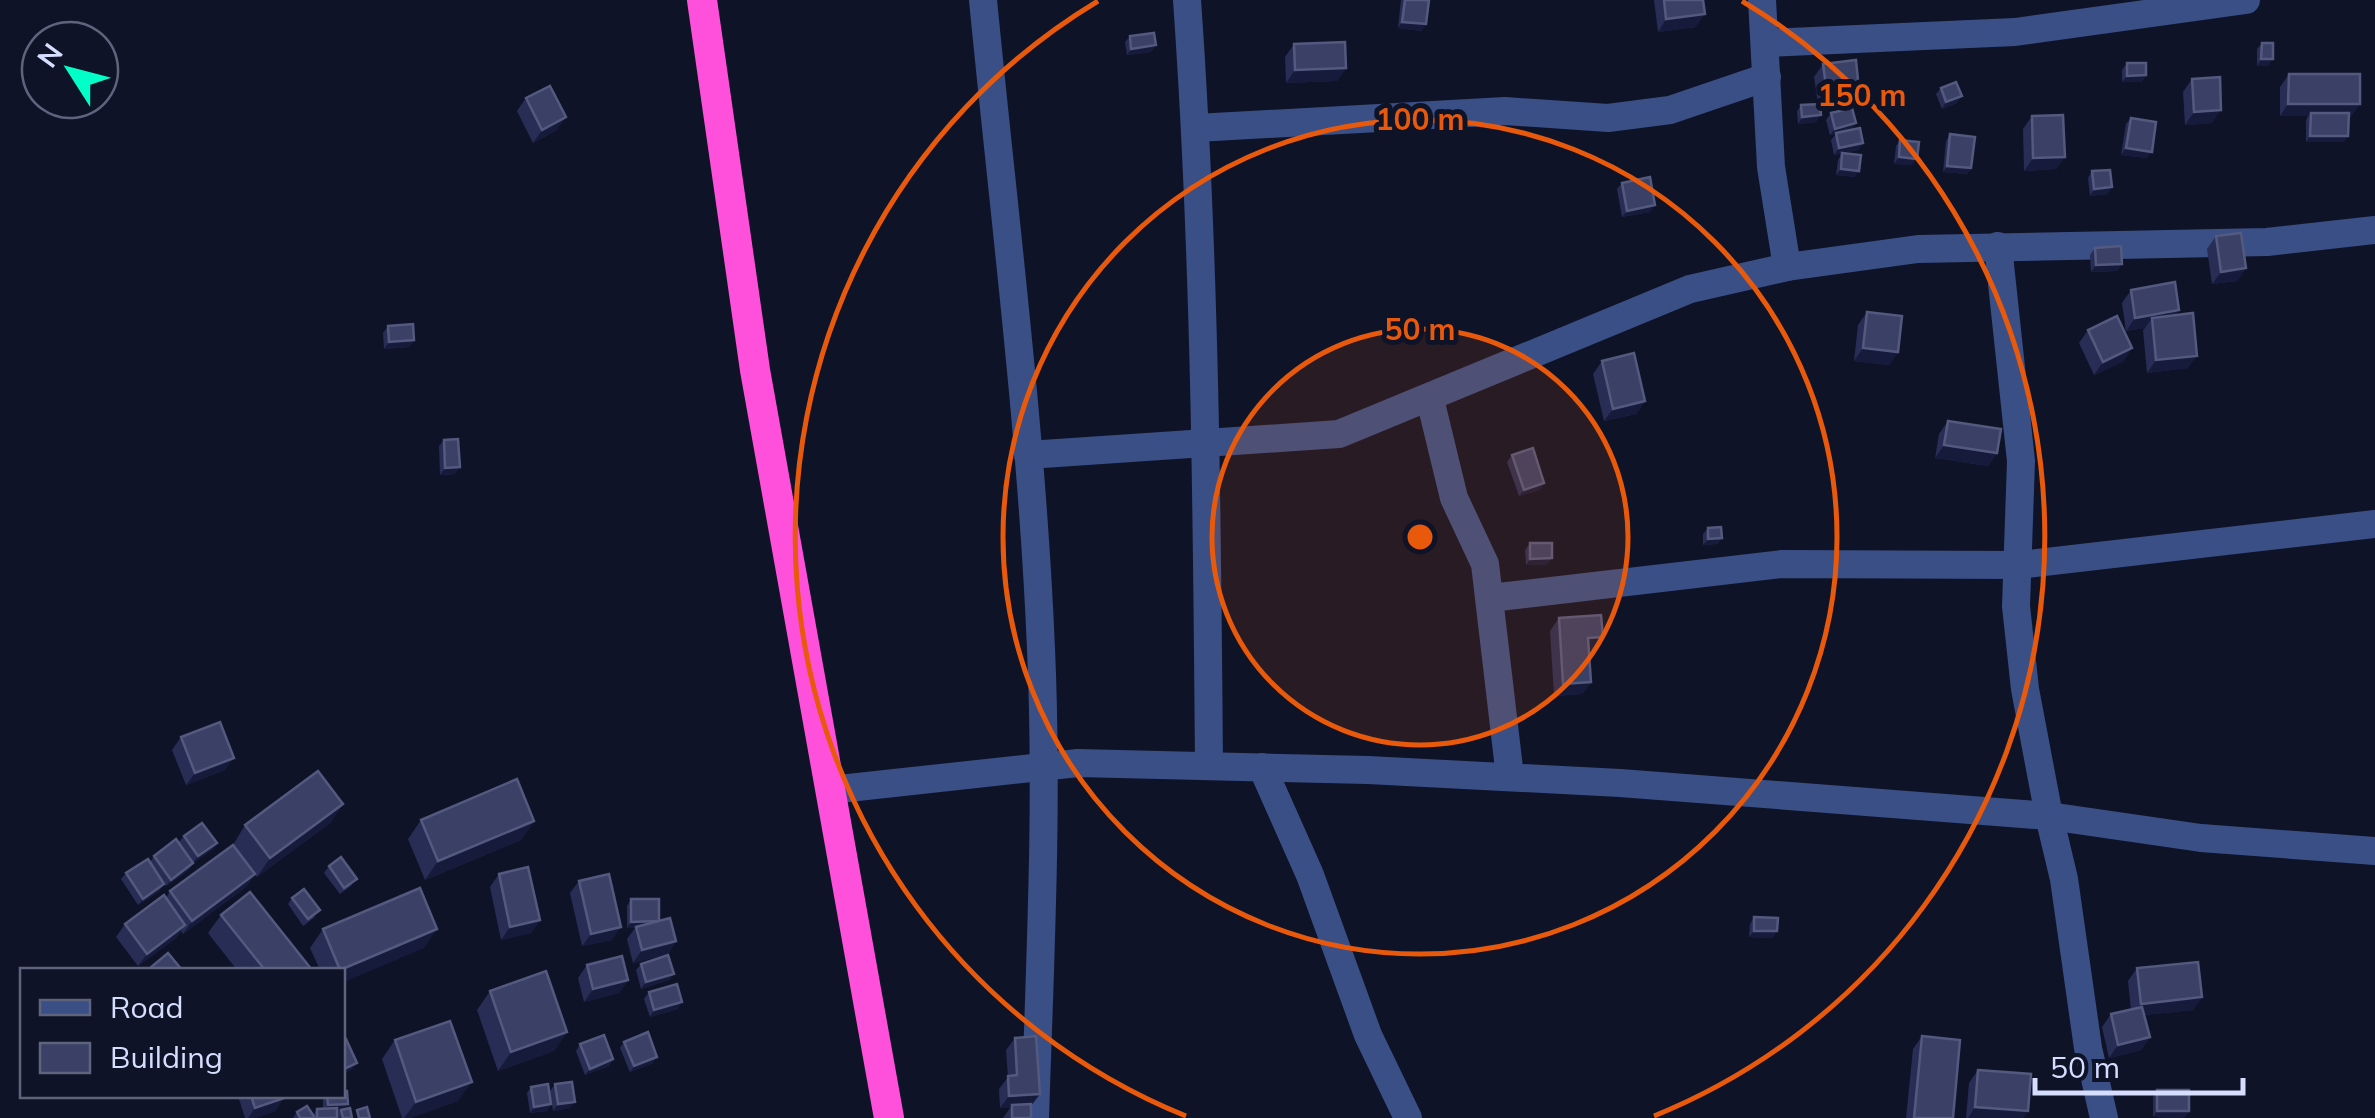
<svg xmlns="http://www.w3.org/2000/svg" width="2375" height="1118" font-family="Mulish,sans-serif">
	<rect width="100%" height="100%" fill="#0f1327"/>
	<g fill="none" stroke-linecap="round" stroke-linejoin="round">
		<g stroke="#3a4f86" stroke-width="28">
			<path d="M983,0C1004,216 1032,432 1041,649C1048,805 1040,962 1035,1118"/>
			<path d="M1187,0C1205,255 1207,510 1209,766"/>
			<polyline points="1762,0 1771,167 1787,267"/>
			<polyline points="1765,43 2015,32 2246,0"/>
			<polyline points="1196,128 1505,111 1608,118 1670,110 1767,77"/>
			<polyline points="1998,246 2021,461 2016,606 2025,689 2049,816 2064,879 2088,1048 2104,1118"/>
			<polyline points="1430,399 1454,498 1485,564 1510,777"/>
			<polyline points="1028,455 1339,434 1690,289 1787,267 1918,249 2267,242 2375,230"/>
			<polyline points="1490,598 1782,564 2019,565 2375,524"/>
			<polyline points="1262,767 1310,875 1368,1035 1408,1118"/>
			<polyline points="830,790 1078,763 1368,770 1620,783 2049,816 2201,838 2375,851"/>
		</g>
		<polyline stroke="#ff50dc" stroke-width="30" points="702,0 755,370 889,1118"/>
	</g>
	<g fill="#282d55">
		<polygon points="1401,0 1429,0 1422,31 1398,28"/>
		<polygon points="1654,0 1703,0 1696,27 1658,32"/>
		<polygon points="1130,36 1156,45 1151,52 1127,55 1125,42"/>
		<polygon points="2262,43 2268,66 2257,66 2257,49"/>
		<polygon points="1294,44 1346,68 1337,81 1286,83 1285,57"/>
		<polygon points="2127,63 2146,75 2142,82 2122,82 2122,70"/>
		<polygon points="1823,64 1850,102 1821,107 1816,122 1798,124 1797,111 1801,105 1818,104 1814,77"/>
		<polygon points="2289,74 2351,117 2349,117 2344,142 2306,142 2306,120 2308,116 2280,116 2280,87"/>
		<polygon points="2192,79 2212,123 2185,125 2183,92"/>
		<polygon points="1941,88 1957,103 1942,109 1936,94"/>
		<polygon points="526,98 557,130 533,143 517,111"/>
		<polygon points="1831,113 1856,123 1852,129 1863,143 1858,150 1834,155 1831,140 1836,134 1830,135 1826,120"/>
		<polygon points="2032,116 2065,157 2056,169 2024,171 2023,129"/>
		<polygon points="2131,118 2147,158 2121,155 2126,124"/>
		<polygon points="1950,134 1971,168 1967,174 1943,172 1946,141"/>
		<polygon points="1900,140 1912,165 1894,164 1896,146"/>
		<polygon points="1842,153 1855,177 1836,175 1838,160"/>
		<polygon points="2092,171 2108,194 2090,196 2088,178"/>
		<polygon points="1622,183 1650,212 1622,217 1617,189"/>
		<polygon points="2216,236 2246,268 2237,281 2212,284 2207,249"/>
		<polygon points="2095,248 2122,264 2117,271 2091,272 2090,255"/>
		<polygon points="2131,290 2176,315 2188,368 2147,373 2143,330 2145,328 2126,331 2122,303"/>
		<polygon points="1867,312 1898,352 1889,365 1854,361 1858,325"/>
		<polygon points="388,326 414,340 409,347 384,349 383,333"/>
		<polygon points="2088,330 2124,361 2094,375 2079,343"/>
		<polygon points="1602,361 1645,401 1636,414 1604,421 1593,374"/>
		<polygon points="1948,421 1997,453 1988,466 1935,458 1939,434"/>
		<polygon points="444,440 455,474 440,475 439,446"/>
		<polygon points="1512,455 1544,483 1540,490 1519,496 1507,462"/>
		<polygon points="1708,528 1722,538 1717,544 1703,545 1703,534"/>
		<polygon points="1530,543 1547,565 1526,565 1525,550"/>
		<polygon points="1559,618 1594,650 1589,650 1591,682 1582,694 1554,696 1550,631"/>
		<polygon points="181,737 225,770 186,785 172,750"/>
		<polygon points="343,804 330,823 257,877 255,874 246,887 183,934 181,931 176,938 138,966 116,937 125,924 166,898 170,891 233,845 245,825"/>
		<polygon points="421,820 534,821 521,840 425,880 408,839"/>
		<polygon points="184,836 217,843 213,849 193,863 179,842"/>
		<polygon points="154,856 193,863 189,870 166,886 160,878 160,891 138,905 121,879 126,873 150,862"/>
		<polygon points="329,866 352,885 340,894 324,873"/>
		<polygon points="499,874 540,920 531,933 501,940 490,887"/>
		<polygon points="579,881 612,940 582,946 570,893"/>
		<polygon points="292,898 315,917 303,926 288,904"/>
		<polygon points="631,899 659,921 676,941 668,954 633,963 627,939 635,928 627,928 627,906"/>
		<polygon points="221,915 312,970 237,970 208,933"/>
		<polygon points="1754,917 1773,938 1749,937 1750,924"/>
		<polygon points="323,929 424,948 342,970 320,970 310,948"/>
		<polygon points="641,964 674,974 669,980 641,989 636,970"/>
		<polygon points="587,965 628,980 619,993 584,1002 578,978"/>
		<polygon points="2137,968 2202,997 2193,1010 2144,1015 2150,1037 2141,1050 2109,1058 2102,1027 2111,1014 2131,1010 2128,981"/>
		<polygon points="490,991 567,1032 554,1051 498,1071 477,1010"/>
		<polygon points="649,992 678,1009 650,1017 644,999"/>
		<polygon points="1922,1036 1953,1118 1906,1118 1913,1049"/>
		<polygon points="1015,1038 1031,1106 1031,1118 1003,1118 1010,1108 1000,1108 999,1089 1008,1077 1006,1050"/>
		<polygon points="395,1040 458,1101 410,1118 402,1118 382,1059"/>
		<polygon points="624,1042 653,1063 630,1072 620,1048"/>
		<polygon points="580,1044 613,1059 609,1066 585,1075 576,1051"/>
		<polygon points="1978,1070 2028,1111 2023,1118 1966,1118 1969,1083"/>
		<polygon points="555,1084 570,1108 553,1111 550,1091"/>
		<polygon points="531,1087 551,1104 547,1111 530,1113 527,1093"/>
		<polygon points="2157,1090 2189,1111 2184,1118 2153,1117 2153,1097"/>
		<polygon points="238,1096 284,1096 275,1111 255,1118 245,1118"/>
		<polygon points="325,1096 342,1096 344,1110 352,1118 293,1118 297,1112 313,1115 317,1109 323,1109 323,1099"/>
	</g>
	<g fill="#161b3b">
		<polygon points="1705,14 1696,27 1658,32 1666,19"/>
		<polygon points="1402,22 1426,24 1422,31 1398,28"/>
		<polygon points="1156,45 1151,52 1127,55 1131,49"/>
		<polygon points="2261,59 2273,59 2268,66 2257,66"/>
		<polygon points="1346,68 1337,81 1286,83 1295,70"/>
		<polygon points="2146,75 2142,82 2122,82 2127,76"/>
		<polygon points="1859,90 1850,102 1818,107 1827,94"/>
		<polygon points="1962,96 1957,103 1942,109 1946,102"/>
		<polygon points="2288,104 2360,104 2351,117 2311,116 2311,113 2308,116 2280,116"/>
		<polygon points="2221,110 2212,123 2185,125 2194,112"/>
		<polygon points="1821,115 1816,122 1798,124 1802,117"/>
		<polygon points="566,117 557,130 533,143 542,130"/>
		<polygon points="1856,123 1852,129 1830,135 1835,129"/>
		<polygon points="2310,136 2348,136 2344,142 2306,142"/>
		<polygon points="1863,143 1858,150 1834,155 1839,148"/>
		<polygon points="2126,148 2152,152 2147,158 2121,155"/>
		<polygon points="1899,157 1917,159 1912,165 1894,164"/>
		<polygon points="2065,157 2056,169 2024,171 2033,158"/>
		<polygon points="1947,166 1971,168 1967,174 1943,172"/>
		<polygon points="1841,169 1859,171 1855,177 1836,175"/>
		<polygon points="2112,187 2108,194 2090,196 2094,189"/>
		<polygon points="1655,205 1650,212 1622,217 1627,211"/>
		<polygon points="2122,264 2117,271 2091,272 2096,265"/>
		<polygon points="2246,268 2237,281 2212,284 2221,272"/>
		<polygon points="2179,310 2170,323 2152,318 2145,328 2126,331 2135,318"/>
		<polygon points="414,340 409,347 384,349 389,342"/>
		<polygon points="1863,348 1898,352 1889,365 1854,361"/>
		<polygon points="2132,348 2124,361 2094,375 2103,362"/>
		<polygon points="2197,356 2188,368 2147,373 2156,360"/>
		<polygon points="1645,401 1636,414 1604,421 1613,409"/>
		<polygon points="1944,445 1997,453 1988,466 1935,458"/>
		<polygon points="460,467 455,474 440,475 445,468"/>
		<polygon points="1544,483 1540,490 1519,496 1524,490"/>
		<polygon points="1722,538 1717,544 1703,545 1708,539"/>
		<polygon points="1552,558 1547,565 1526,565 1530,559"/>
		<polygon points="1603,637 1594,650 1579,650 1588,638"/>
		<polygon points="1591,682 1582,694 1554,696 1563,684"/>
		<polygon points="234,758 225,770 186,785 195,773"/>
		<polygon points="343,804 330,823 257,877 270,858"/>
		<polygon points="534,821 521,840 425,880 438,861"/>
		<polygon points="217,843 213,849 193,863 198,856"/>
		<polygon points="193,863 189,870 166,886 171,880"/>
		<polygon points="255,874 246,887 183,934 192,921"/>
		<polygon points="164,884 160,891 138,905 143,899"/>
		<polygon points="540,920 531,933 501,940 510,927"/>
		<polygon points="659,921 654,928 627,928 631,922"/>
		<polygon points="185,925 176,938 138,966 147,954"/>
		<polygon points="621,927 612,940 582,946 591,934"/>
		<polygon points="437,929 424,948 342,983 342,970 340,970"/>
		<polygon points="1754,931 1777,931 1773,938 1749,937"/>
		<polygon points="676,941 668,954 633,963 642,950"/>
		<polygon points="674,974 669,980 641,989 646,982"/>
		<polygon points="628,980 619,993 584,1002 593,989"/>
		<polygon points="2202,997 2193,1010 2132,1016 2141,1004"/>
		<polygon points="682,1002 678,1009 650,1017 654,1010"/>
		<polygon points="567,1032 554,1051 498,1071 511,1052"/>
		<polygon points="2150,1037 2141,1050 2109,1058 2118,1045"/>
		<polygon points="657,1057 653,1063 630,1072 634,1066"/>
		<polygon points="613,1059 609,1066 585,1075 590,1069"/>
		<polygon points="357,1063 352,1070 342,1074 342,1070"/>
		<polygon points="472,1082 458,1101 410,1118 404,1118 416,1102"/>
		<polygon points="1040,1094 1031,1106 1012,1105 1010,1108 1000,1108 1009,1096"/>
		<polygon points="284,1098 275,1111 255,1118 248,1118 255,1108"/>
		<polygon points="575,1102 570,1108 553,1111 558,1104"/>
		<polygon points="348,1104 344,1110 323,1111 328,1105"/>
		<polygon points="551,1104 547,1111 530,1113 534,1107"/>
		<polygon points="1975,1107 2028,1111 2023,1118 1968,1118"/>
		<polygon points="2157,1111 2189,1111 2184,1118 2153,1117"/>
	</g>
	<g fill="#3b4067" stroke="#53597f" stroke-width="2.5">
		<polygon points="1405,0 1429,0 1426,24 1402,22"/>
		<polygon points="1664,0 1703,0 1705,14 1666,19"/>
		<polygon points="1154,33 1156,45 1131,49 1130,36"/>
		<polygon points="1345,42 1346,68 1295,70 1294,44"/>
		<polygon points="2262,43 2273,43 2273,59 2261,59"/>
		<polygon points="1856,60 1859,90 1827,94 1823,64"/>
		<polygon points="2127,63 2146,63 2146,75 2127,76"/>
		<polygon points="2289,74 2360,74 2360,104 2288,104"/>
		<polygon points="2220,77 2221,110 2194,112 2192,79"/>
		<polygon points="1956,82 1962,96 1946,102 1941,88"/>
		<polygon points="550,86 566,117 542,130 526,98"/>
		<polygon points="1820,104 1821,115 1802,117 1801,105"/>
		<polygon points="1852,108 1856,123 1835,129 1831,113"/>
		<polygon points="2311,113 2349,113 2348,136 2310,136"/>
		<polygon points="2063,115 2065,157 2033,158 2032,116"/>
		<polygon points="2131,118 2156,122 2152,152 2126,148"/>
		<polygon points="1860,128 1863,143 1839,148 1836,133"/>
		<polygon points="1950,134 1975,137 1971,168 1947,166"/>
		<polygon points="1900,140 1919,142 1917,159 1899,157"/>
		<polygon points="1842,153 1861,155 1859,171 1841,169"/>
		<polygon points="2110,170 2112,187 2094,189 2092,171"/>
		<polygon points="1650,177 1655,205 1627,211 1622,183"/>
		<polygon points="2241,233 2246,268 2221,272 2216,236"/>
		<polygon points="2121,246 2122,264 2096,265 2095,248"/>
		<polygon points="2175,282 2179,310 2135,318 2131,290"/>
		<polygon points="1867,312 1902,316 1898,352 1863,348"/>
		<polygon points="2193,313 2197,356 2156,360 2152,318"/>
		<polygon points="2117,316 2132,348 2103,362 2088,330"/>
		<polygon points="413,324 414,340 389,342 388,326"/>
		<polygon points="1634,353 1645,401 1613,409 1602,361"/>
		<polygon points="1948,421 2001,429 1997,453 1944,445"/>
		<polygon points="458,439 460,467 445,468 444,440"/>
		<polygon points="1533,448 1544,483 1524,490 1512,455"/>
		<polygon points="1721,527 1722,538 1708,539 1708,528"/>
		<polygon points="1530,543 1552,543 1552,558 1530,559"/>
		<polygon points="1601,615 1603,637 1588,638 1591,682 1563,684 1559,618"/>
		<polygon points="220,722 234,758 195,773 181,737"/>
		<polygon points="318,771 343,804 270,858 245,825"/>
		<polygon points="517,779 534,821 438,861 421,820"/>
		<polygon points="202,823 217,843 198,856 184,836"/>
		<polygon points="176,839 193,863 171,880 154,856"/>
		<polygon points="233,845 255,874 192,921 170,891"/>
		<polygon points="341,857 357,879 344,888 329,866"/>
		<polygon points="148,859 164,884 143,899 126,873"/>
		<polygon points="528,867 540,920 510,927 499,874"/>
		<polygon points="609,874 621,927 591,934 579,881"/>
		<polygon points="420,888 437,929 340,970 323,929"/>
		<polygon points="304,889 320,910 308,919 292,898"/>
		<polygon points="250,892 312,970 265,970 221,915"/>
		<polygon points="164,895 185,925 147,954 125,924"/>
		<polygon points="631,899 659,899 659,921 631,922"/>
		<polygon points="1754,917 1778,918 1777,931 1754,931"/>
		<polygon points="670,918 676,941 642,950 636,927"/>
		<polygon points="168,953 182,970 152,970 150,968"/>
		<polygon points="668,955 674,974 646,982 641,964"/>
		<polygon points="622,956 628,980 593,989 587,965"/>
		<polygon points="2198,962 2202,997 2141,1004 2137,968"/>
		<polygon points="546,971 567,1032 511,1052 490,991"/>
		<polygon points="677,984 682,1002 654,1010 649,992"/>
		<polygon points="2142,1007 2150,1037 2118,1045 2111,1014"/>
		<polygon points="450,1021 472,1082 416,1102 395,1040"/>
		<polygon points="648,1032 657,1057 634,1066 624,1042"/>
		<polygon points="604,1035 613,1059 590,1069 580,1044"/>
		<polygon points="1036,1036 1040,1094 1009,1096 1008,1076 1017,1075 1015,1038"/>
		<polygon points="1922,1036 1960,1040 1953,1118 1914,1118"/>
		<polygon points="346,1039 357,1063 342,1070 342,1041"/>
		<polygon points="1978,1070 2031,1074 2028,1111 1975,1107"/>
		<polygon points="572,1082 575,1102 558,1104 555,1084"/>
		<polygon points="548,1084 551,1104 534,1107 531,1087"/>
		<rect x="2157" y="1090" width="32" height="21"/>
		<polygon points="342,1091 347,1091 348,1104 328,1105 327,1096 342,1096"/>
		<polygon points="251,1096 284,1096 284,1098 255,1108"/>
		<polygon points="1031,1104 1031,1118 1012,1118 1012,1105"/>
		<polygon points="307,1106 315,1118 300,1118 297,1112"/>
		<polygon points="367,1107 370,1118 359,1118 357,1110"/>
		<polygon points="337,1108 337,1118 317,1118 317,1109"/>
		<polygon points="350,1108 352,1118 343,1118 341,1110"/>
	</g>
	<circle cx="1420" cy="537" r="208" fill="#e8590c" fill-opacity=".12"/>
	<g fill="none" stroke="#e8590c" stroke-width="5">
		<circle cx="1420" cy="537" r="208"/>
		<circle cx="1420" cy="537" r="417"/>
		<path d="M1186 1116A625 625 0 0 1 1098 1M1742 1A625 625 0 0 1 1654 1116"/>
	</g>
	<circle cx="1420" cy="537" r="15" fill="#e8590c" stroke="#0f1327" stroke-width="5"/>
	<g font-size="30" text-anchor="middle" font-weight="bold" fill="#e8590c" stroke="#0f1327" stroke-width="10" stroke-linejoin="round" paint-order="stroke">
		<text x="1862" y="106">150 m</text>
		<text x="1420" y="130">100 m</text>
		<text x="1420" y="340">50 m</text>
	</g>
	<rect x="20" y="968" width="325" height="130" fill="#0f1327" stroke="#5e647d" stroke-width="2.5"/>
	<rect x="40" y="1000" width="50" height="15" fill="#3a4f86" stroke="#5e647d" stroke-width="2.5"/>
	<text x="110" y="1018" font-size="30" fill="#d5deff">Road</text>
	<rect x="40" y="1043" width="50" height="30" fill="#3b4067" stroke="#5e647d" stroke-width="2.5"/>
	<text x="110" y="1068" font-size="30" fill="#d5deff">Building</text>
	<g transform="translate(70 70) rotate(306)"><circle r="48" fill="#0f1327" stroke="#5e647d" stroke-width="2.5"/>
	<path d="M0-8L18 38L0 25L-18 38Z" fill="#01ffc7"/>
	<text y="-15" font-size="28" font-weight="bold" text-anchor="middle" fill="#d5deff">N</text>
	</g>
	<path d="M2035 1078v15h208v-15" fill="none" stroke="#d5deff" stroke-width="5"/>
	<text x="2050" y="1078" font-size="30" fill="#d5deff" stroke="#0f1327" stroke-width="8" paint-order="stroke">50 m</text>
</svg>
